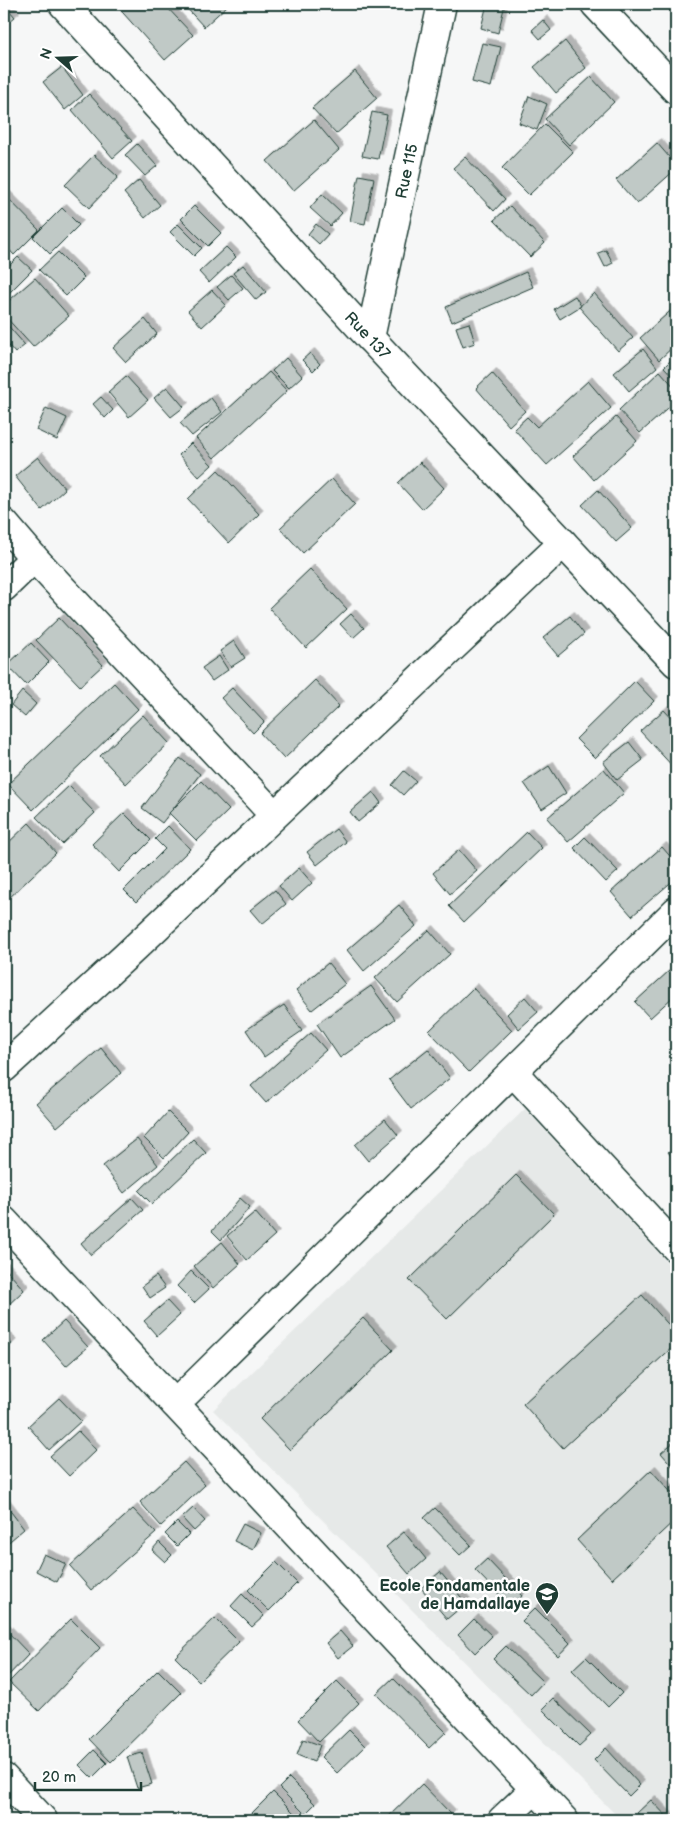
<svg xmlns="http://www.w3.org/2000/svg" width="680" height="1824" font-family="'Balsamiq Sans',sans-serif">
	<defs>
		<filter id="shadow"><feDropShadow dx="4.5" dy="-4.5" stdDeviation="0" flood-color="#0004"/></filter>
	</defs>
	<rect width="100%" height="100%" fill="#f6f7f7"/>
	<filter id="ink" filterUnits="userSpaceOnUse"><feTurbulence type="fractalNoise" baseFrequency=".02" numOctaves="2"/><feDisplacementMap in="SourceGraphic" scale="10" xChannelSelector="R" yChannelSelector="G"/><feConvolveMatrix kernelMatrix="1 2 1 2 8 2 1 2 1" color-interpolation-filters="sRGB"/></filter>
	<g filter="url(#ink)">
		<polygon fill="#e6e9e8" points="525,1109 676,1272 676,1820 621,1820 213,1410"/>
		<g fill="#c0c9c6" stroke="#1f3d34" filter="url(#shadow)">
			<polygon points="4,4 15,17 4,26"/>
			<polygon points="115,4 164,4 193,35 165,60"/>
			<polygon points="183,4 229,4 204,27"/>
			<polygon points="487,4 505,4 498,33 481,28"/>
			<polygon points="543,20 551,30 540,39 532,30"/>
			<polygon points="565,41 586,68 556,93 534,67"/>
			<polygon points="482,43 501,47 491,87 472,82"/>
			<polygon points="62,67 83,95 65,110 43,82"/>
			<polygon points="355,71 377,98 336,134 312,108"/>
			<polygon points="591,77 614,102 569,145 545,119"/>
			<polygon points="89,94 132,141 113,158 72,110"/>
			<polygon points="529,96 547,104 537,130 519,123"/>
			<polygon points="372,112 387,115 378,159 362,156"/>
			<polygon points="314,120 339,150 293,191 267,161"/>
			<polygon points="545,124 573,152 529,195 502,168"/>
			<polygon points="657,143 676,165 676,169 637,204 616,180"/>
			<polygon points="137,144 157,166 145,176 125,155"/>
			<polygon points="94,155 118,177 89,208 65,185"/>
			<polygon points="465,157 505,199 494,211 453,168"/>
			<polygon points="359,175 374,178 365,224 350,221"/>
			<polygon points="139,180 160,205 145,218 124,193"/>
			<polygon points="4,194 39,230 14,255 4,244"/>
			<polygon points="322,194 342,213 330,226 310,208"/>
			<polygon points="194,206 221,233 208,246 181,219"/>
			<polygon points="510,206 545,243 530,257 494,220"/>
			<polygon points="62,208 79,225 50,254 33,237"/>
			<polygon points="178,224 202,248 194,256 170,232"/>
			<polygon points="316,224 328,234 319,244 308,234"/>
			<polygon points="226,247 236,257 209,283 199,272"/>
			<polygon points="606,250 613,263 605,267 598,253"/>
			<polygon points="58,252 84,278 66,296 39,270"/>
			<polygon points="18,257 32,270 4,298 4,271"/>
			<polygon points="243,265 266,292 256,300 233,273"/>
			<polygon points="526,272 533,287 452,322 446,307"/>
			<polygon points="231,275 243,288 229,300 217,287"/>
			<polygon points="35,278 69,316 33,347 4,315 4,305"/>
			<polygon points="212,290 226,305 202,327 188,311"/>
			<polygon points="594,293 633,338 618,351 579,307"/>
			<polygon points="575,296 581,306 560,319 554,309"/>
			<polygon points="676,306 676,344 659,360 640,338"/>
			<polygon points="145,319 157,334 126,362 113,348"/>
			<polygon points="4,321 25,345 15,353 4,340"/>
			<polygon points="469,323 475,343 463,347 456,327"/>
			<polygon points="643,349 657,367 629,391 614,373"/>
			<polygon points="310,353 320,364 313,371 302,360"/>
			<polygon points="676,355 676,380 664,367"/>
			<polygon points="286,358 302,376 289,388 272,371"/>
			<polygon points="660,371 676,389 676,401 640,433 619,410"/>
			<polygon points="269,372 287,391 214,458 196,438"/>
			<polygon points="492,373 525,411 509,426 476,388"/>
			<polygon points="126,376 148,400 129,417 108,392"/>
			<polygon points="588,381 611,408 547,465 514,429 527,417 537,427"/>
			<polygon points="167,387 184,407 171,417 154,398"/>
			<polygon points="101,397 113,410 105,418 93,404"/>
			<polygon points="211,398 222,412 192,436 180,423"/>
			<polygon points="46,408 67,418 57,440 36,430"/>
			<polygon points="616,417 637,441 594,480 573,456"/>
			<polygon points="191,443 212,465 199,477 179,455"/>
			<polygon points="38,457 65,489 42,510 15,476"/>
			<polygon points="420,462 444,488 422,509 398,483"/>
			<polygon points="218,470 259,514 229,543 188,499"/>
			<polygon points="332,479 355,504 303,553 280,528"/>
			<polygon points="598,490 632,528 616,542 582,505"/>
			<polygon points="310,569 347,609 306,648 269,608"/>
			<polygon points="351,614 364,628 353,638 340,624"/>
			<polygon points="570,616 584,634 558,656 543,638"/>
			<polygon points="59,618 103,665 80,686 36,640"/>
			<polygon points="234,641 245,658 231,667 220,651"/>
			<polygon points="31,643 49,662 26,685 7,665"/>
			<polygon points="219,656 228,670 212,681 202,668"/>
			<polygon points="315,680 339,706 284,759 260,733"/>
			<polygon points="635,681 654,701 595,758 576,739"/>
			<polygon points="114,683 138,709 33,810 8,784"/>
			<polygon points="232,688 264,722 253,733 221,698"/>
			<polygon points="22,691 36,704 25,717 11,705"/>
			<polygon points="664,710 676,723 676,770 640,731"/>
			<polygon points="143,715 169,743 126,784 100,756"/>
			<polygon points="629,742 643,760 617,780 603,762"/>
			<polygon points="180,758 200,774 162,823 142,808"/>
			<polygon points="549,766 566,793 542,809 524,783"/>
			<polygon points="604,769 624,793 568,842 547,818"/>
			<polygon points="404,771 416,781 403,795 392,785"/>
			<polygon points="201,781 229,810 197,841 169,813"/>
			<polygon points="69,786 95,813 62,844 36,817"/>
			<polygon points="373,792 381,803 358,822 350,812"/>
			<polygon points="124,813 151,840 119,872 92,844"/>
			<polygon points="29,823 56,853 4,903 4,847"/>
			<polygon points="168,826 190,849 136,902 124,890 165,849 155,839"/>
			<polygon points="336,829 346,842 317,865 307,852"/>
			<polygon points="527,832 542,848 464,922 449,906"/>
			<polygon points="585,837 618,871 606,882 574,848"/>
			<polygon points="662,847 676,863 676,878 632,916 611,892"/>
			<polygon points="459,850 477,871 450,894 433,873"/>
			<polygon points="299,868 312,883 292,901 279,886"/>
			<polygon points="275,890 286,904 262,924 250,910"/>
			<polygon points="399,905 416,926 364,971 347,950"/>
			<polygon points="429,930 450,954 397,1002 375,978"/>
			<polygon points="328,963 345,984 312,1010 296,990"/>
			<polygon points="669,971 676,979 676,994 650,1018 635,1002"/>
			<polygon points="371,986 395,1019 340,1058 317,1024"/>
			<polygon points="473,988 512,1030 469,1072 429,1031"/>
			<polygon points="525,997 538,1012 519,1029 507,1014"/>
			<polygon points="284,1005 302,1031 264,1057 246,1030"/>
			<polygon points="311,1033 326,1050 266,1103 251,1086"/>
			<polygon points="101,1048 121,1073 57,1127 36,1103"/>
			<polygon points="428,1049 450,1078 411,1109 389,1080"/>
			<polygon points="168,1112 188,1132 164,1158 144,1138"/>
			<polygon points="385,1119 398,1135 368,1161 355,1145"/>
			<polygon points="137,1139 158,1165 124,1193 103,1166"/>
			<polygon points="193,1139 206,1153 152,1204 139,1191"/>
			<polygon points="676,1145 676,1162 668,1152"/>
			<polygon points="516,1175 554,1214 447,1319 409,1280"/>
			<polygon points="132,1198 143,1210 91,1255 81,1243"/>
			<polygon points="240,1198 250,1207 221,1240 212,1231"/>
			<polygon points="255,1212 275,1235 247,1260 227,1236"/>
			<polygon points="222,1242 240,1264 213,1288 194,1266"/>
			<polygon points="4,1267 24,1290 4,1309"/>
			<polygon points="191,1271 209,1289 194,1303 177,1286"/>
			<polygon points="156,1276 165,1288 150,1298 142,1286"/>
			<polygon points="642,1295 676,1333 676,1344 563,1448 523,1404"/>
			<polygon points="167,1301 180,1315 157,1336 144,1321"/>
			<polygon points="363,1318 393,1350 290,1450 260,1419"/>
			<polygon points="64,1321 88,1347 66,1366 43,1340"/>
			<polygon points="4,1334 12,1344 4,1352"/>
			<polygon points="59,1398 81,1421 49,1450 28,1426"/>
			<polygon points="78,1431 96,1450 69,1476 50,1456"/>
			<polygon points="676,1440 676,1470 661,1453"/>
			<polygon points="184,1462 205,1485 161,1526 140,1502"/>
			<polygon points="651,1470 676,1498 676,1519 612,1579 577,1540"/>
			<polygon points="5,1504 24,1529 4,1546 4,1505"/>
			<polygon points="193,1508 205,1521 194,1531 182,1518"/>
			<polygon points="435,1508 471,1545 460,1555 424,1518"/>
			<polygon points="133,1509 156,1533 91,1590 70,1566"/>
			<polygon points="177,1522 189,1534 177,1546 165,1534"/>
			<polygon points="243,1524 261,1533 253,1550 234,1541"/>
			<polygon points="404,1532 426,1559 409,1574 386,1547"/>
			<polygon points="159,1542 172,1555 165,1562 152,1550"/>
			<polygon points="44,1554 66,1564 57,1582 36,1571"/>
			<polygon points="487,1559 522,1596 511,1607 475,1570"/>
			<polygon points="276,1562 297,1583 269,1611 248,1590"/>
			<polygon points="440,1572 466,1603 447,1619 421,1588"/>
			<polygon points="242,1594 264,1616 252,1627 231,1606"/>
			<polygon points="535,1608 570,1643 558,1656 522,1621"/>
			<polygon points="215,1618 239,1642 199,1681 175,1657"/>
			<polygon points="71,1619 100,1648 39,1711 9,1682"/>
			<polygon points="474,1619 492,1636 475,1653 458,1635"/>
			<polygon points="5,1629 29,1654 5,1679 4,1678"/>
			<polygon points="340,1631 353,1646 338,1658 326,1643"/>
			<polygon points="506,1646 543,1682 531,1695 493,1659"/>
			<polygon points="586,1657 622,1693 608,1707 572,1670"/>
			<polygon points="158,1670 181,1693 111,1762 89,1739"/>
			<polygon points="393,1678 446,1732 429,1748 376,1694"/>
			<polygon points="337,1681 359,1703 319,1742 298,1720"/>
			<polygon points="553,1698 591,1735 579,1746 542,1709"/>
			<polygon points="349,1730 365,1746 337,1773 321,1757"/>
			<polygon points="303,1739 320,1745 314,1762 297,1755"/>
			<polygon points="606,1748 640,1785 629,1796 594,1760"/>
			<polygon points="94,1750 107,1763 92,1778 79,1765"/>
			<polygon points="142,1753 152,1784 137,1788 127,1757"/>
			<polygon points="289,1778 315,1804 305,1814 279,1788"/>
			<polygon points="422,1784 451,1814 445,1820 385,1820"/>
			<polygon points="273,1792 301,1820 245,1820"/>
			<polygon points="651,1800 670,1820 644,1820 637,1813"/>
		</g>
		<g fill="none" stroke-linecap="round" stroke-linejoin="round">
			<g stroke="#1f3d34" stroke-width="31">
				<g id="street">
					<polyline points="63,4 370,338 676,663"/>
					<polyline points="595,4 676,90"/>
					<polyline points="370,338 442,4"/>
					<polyline points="4,523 34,558 274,815"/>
					<polyline points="4,587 34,558"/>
					<polyline points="4,1068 125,957 563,543"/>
					<polyline points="513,1072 676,1248"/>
					<polyline points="4,1221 564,1820"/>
					<polyline points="175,1404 676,911"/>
					<polyline points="4,1778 43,1820"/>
					<polyline points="502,1820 535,1789"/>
				</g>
			</g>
			<use href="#street" stroke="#fff" stroke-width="28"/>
		</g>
	</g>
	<defs>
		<g id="school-pin" transform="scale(1.25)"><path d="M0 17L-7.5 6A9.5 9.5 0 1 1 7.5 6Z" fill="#1f3d34" stroke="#fff"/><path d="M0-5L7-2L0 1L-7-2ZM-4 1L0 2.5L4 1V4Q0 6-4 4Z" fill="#fff"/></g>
	</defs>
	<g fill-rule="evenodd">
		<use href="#school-pin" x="547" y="1594"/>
	</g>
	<g text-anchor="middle" stroke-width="5" stroke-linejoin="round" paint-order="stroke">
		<g font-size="16" fill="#1f3d34" stroke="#fff">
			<text transform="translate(406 171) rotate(-78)" y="6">Rue 115</text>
			<text transform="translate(368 335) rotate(47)" y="6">Rue 137</text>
		</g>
		<g font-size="16" font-weight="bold" fill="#1f3d34" stroke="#fff" text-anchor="end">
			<text x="530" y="1591">Ecole Fondamentale<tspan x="530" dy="18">de Hamdallaye</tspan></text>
		</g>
	</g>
	<rect width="680" height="1824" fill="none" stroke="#fff" stroke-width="20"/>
	<rect x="10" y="10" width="660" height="1804" fill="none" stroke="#1f3d34" stroke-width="2" filter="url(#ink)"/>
	<g transform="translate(58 58) rotate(290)" stroke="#ffffff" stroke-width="4" paint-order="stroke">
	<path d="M0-4L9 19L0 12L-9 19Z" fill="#1f3d34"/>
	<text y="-8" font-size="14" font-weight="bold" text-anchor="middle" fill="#1f3d34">N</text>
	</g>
	<path d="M35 1782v8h106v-8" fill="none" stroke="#1f3d34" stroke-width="2.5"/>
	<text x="42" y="1782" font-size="15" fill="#1f3d34" stroke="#ffffff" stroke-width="4" paint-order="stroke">20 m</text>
</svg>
